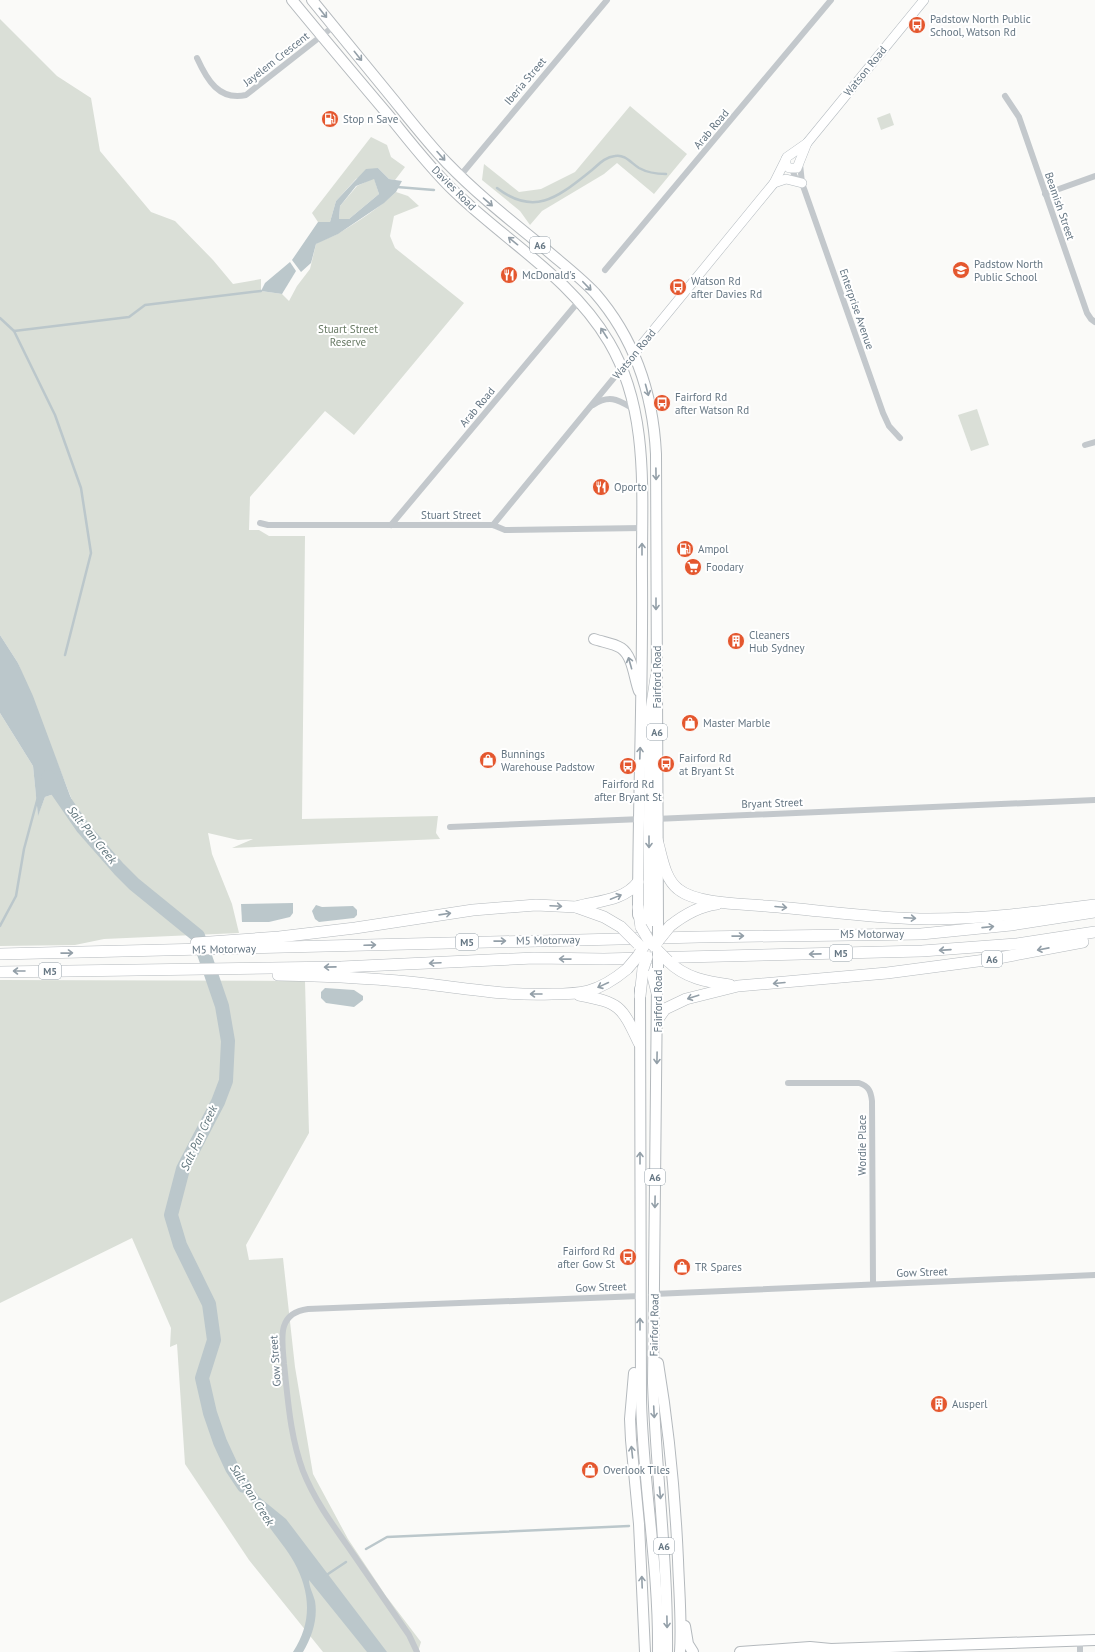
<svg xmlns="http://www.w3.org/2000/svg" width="1095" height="1652" font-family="'PT Sans',sans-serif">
	<rect width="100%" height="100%" fill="#fafaf8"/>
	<g fill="#dadfd7">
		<path d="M0,19L57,76L91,98L100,151L151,212L175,221L213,260L233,284L261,279V291L282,294L289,301L297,286L310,269L316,244C324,239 332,237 339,233C359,221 379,208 396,192L408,196L419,206L394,216L390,236L395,248L464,303L354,435L325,411L250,497L249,530H259L269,536H305L302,819L438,816L436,833L440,839L232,848L253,839L238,840L208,833L212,854L232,904L239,933L104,939L75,945L0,946V713L33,766L38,815L45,797L60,792L72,800L18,663L0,635Z"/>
		<polygon points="630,106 687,154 654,194 617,163 604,174 542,211 530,225 520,211 482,180 484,164 519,192 541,189 575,172"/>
		<polygon points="890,113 894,125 881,130 877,118"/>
		<polygon points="371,137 387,145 391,157 405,167 395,180 389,179 378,168 356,179 336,201 330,222 318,222 312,213"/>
		<polygon points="374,178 379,194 349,219 339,219 340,206 357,186"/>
		<polygon points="977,409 989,445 971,451 958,415"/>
		<polygon points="0,980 305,981 309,1133 246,1245 249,1260 283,1258 295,1367 313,1474 348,1539 386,1596 421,1642 418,1652 323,1652 249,1560 185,1464 177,1344 170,1347 171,1328 132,1238 0,1303"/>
	</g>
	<g fill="#bbc7cb" fill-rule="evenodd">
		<path d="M378,168L389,179L402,181L396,192L384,203L338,234L316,244L311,263L301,272L292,260L318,222H330L336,201L366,169ZM374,179L379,194L349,219H339L340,206L356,186Z"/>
		<polygon points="290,262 296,271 282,294 261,291 265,283"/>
		<polygon points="0,635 18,663 33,696 72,801 60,792 45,797 38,816 33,766 0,713"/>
		<polygon points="293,903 293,913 290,917 269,922 242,922 241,904"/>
		<polygon points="316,905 322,907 353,906 357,910 357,915 354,918 319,922 315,919 312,911"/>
		<polygon points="325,988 354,990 363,996 363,1000 354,1007 326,1003 321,998 321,992"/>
		<path d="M239,1468L259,1497L286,1519L387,1652H367L309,1580C309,1586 313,1594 315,1601C318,1619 312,1637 303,1652H293C312,1623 311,1593 294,1562C287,1549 276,1537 268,1525C255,1508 244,1489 232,1471Z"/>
	</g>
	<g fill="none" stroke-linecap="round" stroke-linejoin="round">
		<g stroke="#bbc7cb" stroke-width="2.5">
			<polyline points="397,187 434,190"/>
			<path d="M497,188C536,218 560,195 592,170C599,164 605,157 615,156C625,154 631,163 639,168C648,173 656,174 666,174"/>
			<polyline points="0,318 14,331 55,415 81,488 91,553 65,655"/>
			<polyline points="14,331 129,317 145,305 261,291"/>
			<polyline points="0,926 16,896 24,849 38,797"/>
			<polyline points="366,1549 387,1537 629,1526"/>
			<polyline points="325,1576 346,1562"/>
		</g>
		<polyline stroke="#bbc7cb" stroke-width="14" points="48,777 83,828 119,869 134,884 198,936 222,1006 228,1041 226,1081 218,1102 183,1169 171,1215 180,1245 209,1304 214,1340 202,1378 210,1413 220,1442 232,1468 244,1486"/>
		<g stroke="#b3babf" stroke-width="10">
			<g id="secondary">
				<polyline points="786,159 786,165 789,168 797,168 807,143"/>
				<polyline points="774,183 786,179 802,183"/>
				<polyline points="634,354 774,183 787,157 807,143 924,0"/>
			</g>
		</g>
		<g stroke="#b4b9bd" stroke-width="12">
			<g id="trunk">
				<path d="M292,0C324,39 357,78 390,117C411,143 431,169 455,192C507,242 572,279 609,342C651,413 641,499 642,578C643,691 638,803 638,915"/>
				<path d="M312,0C339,33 366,66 393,99C410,120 428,143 447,163C477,194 510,220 543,247C560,262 579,276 595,293C635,339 653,393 656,454L658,926"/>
				<path d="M594,639C602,642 613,643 621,648C633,656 634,678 639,691"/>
				<path d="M657,985L653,1383C656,1473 668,1562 667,1652"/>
				<path d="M640,989L641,1400C643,1484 659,1567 658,1652"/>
				<path d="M658,1363C669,1429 675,1494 678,1560C679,1591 682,1622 680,1652"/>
				<polyline points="634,1373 630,1419 631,1440 639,1524 645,1652"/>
				<polyline points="685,1626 688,1644 693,1652"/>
				<polyline points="740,1652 810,1647 831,1649 1095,1640"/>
			</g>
		</g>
		<g stroke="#b4b9bd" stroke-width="12">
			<g id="motorway">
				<path d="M657,840C662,856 664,878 678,889C696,904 743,904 766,906C819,910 876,919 929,919C985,919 1040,912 1095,905"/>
				<path d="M576,907C597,901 624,901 638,882"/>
				<polyline points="638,907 641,927"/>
				<path d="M670,926C684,915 699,906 717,904"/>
				<polyline points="649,927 650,717 656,677"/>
				<polyline points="196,943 279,937 355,928 473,910 536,905 576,907 604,917 621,927"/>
				<polyline points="0,954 699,937 921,934 1011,925 1095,912"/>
				<polyline points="638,956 648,939 658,951"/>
				<path d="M668,961C685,978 707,982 730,985"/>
				<polyline points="651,969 657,993"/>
				<polyline points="0,972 341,967 534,958 604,959 922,951 1016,944 1095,932"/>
				<path d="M278,975C328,976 378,978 427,984C469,989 510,996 552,994C564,994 576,994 588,991C603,987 615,979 627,969"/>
				<path d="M579,995C620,1003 621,1005 639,1043"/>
				<polyline points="640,996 643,969"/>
				<polyline points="658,1019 665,1009 686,999 738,986 887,973 993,959 1083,942"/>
			</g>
		</g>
		<g stroke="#c3c8cc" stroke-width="6">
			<path d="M197,58C207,80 219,101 246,95L334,26"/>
			<polyline points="1005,96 1019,117 1087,313 1091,319 1095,322"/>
			<polyline points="800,164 802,183 883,413 889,426 900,438"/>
			<polyline points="792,169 795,177 801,182"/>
			<polyline points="460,176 607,0"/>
			<polyline points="1045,194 1095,176"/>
			<polyline points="605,270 831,0"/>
			<path d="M593,405C610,394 618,400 634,409"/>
			<polyline points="1085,445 1095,442"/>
			<polyline points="260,523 268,525 493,525 505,530 642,528"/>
			<polyline points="391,525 579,301"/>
			<polyline points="493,525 622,368"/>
			<polyline points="655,819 1095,800"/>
			<polyline points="450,827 642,819"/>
			<path d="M788,1083H859C869,1086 871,1092 872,1101L873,1284"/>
			<polyline points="654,1294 1095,1275"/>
			<polyline points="1080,1640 1080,1652"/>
			<path d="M417,1652L409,1635C389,1606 369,1577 349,1548C332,1524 314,1499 303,1471C290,1436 288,1400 284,1364C282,1340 276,1313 308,1309L640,1296"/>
		</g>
		<use href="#secondary" stroke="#fff" stroke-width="9"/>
		<use href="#trunk" stroke="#fff" stroke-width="10"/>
		<use href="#motorway" stroke="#fff" stroke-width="11"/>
		<g stroke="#b4b9bd" stroke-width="12" stroke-linecap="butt">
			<g id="trunk-bridge">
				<polyline points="658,926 658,941"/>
				<polyline points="658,968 658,951"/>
			</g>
		</g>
		<g stroke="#b4b9bd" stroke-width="12" stroke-linecap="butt">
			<g id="motorway-bridge">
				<polyline points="621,927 638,944"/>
				<polyline points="641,927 648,939"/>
				<polyline points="658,941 670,926"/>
				<polyline points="658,951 668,961"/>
				<polyline points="627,969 638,956"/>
				<polyline points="643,969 647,957"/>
			</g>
		</g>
		<use href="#trunk-bridge" stroke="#fff" stroke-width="10"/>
		<use href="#motorway-bridge" stroke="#fff" stroke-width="11"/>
	</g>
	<defs><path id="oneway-shaft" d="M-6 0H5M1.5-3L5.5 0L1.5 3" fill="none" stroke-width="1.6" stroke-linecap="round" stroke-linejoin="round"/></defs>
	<g stroke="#939fa8">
		<use href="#oneway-shaft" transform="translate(323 13) rotate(51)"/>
		<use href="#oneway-shaft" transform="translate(358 56) rotate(51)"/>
		<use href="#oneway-shaft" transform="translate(441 156) rotate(48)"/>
		<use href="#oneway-shaft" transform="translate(488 202) rotate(41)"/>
		<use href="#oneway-shaft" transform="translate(513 241) rotate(-141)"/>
		<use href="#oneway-shaft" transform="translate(587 286) rotate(46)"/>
		<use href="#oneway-shaft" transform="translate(604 333) rotate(-123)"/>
		<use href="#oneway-shaft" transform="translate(647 390) rotate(75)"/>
		<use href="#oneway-shaft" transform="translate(656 474) rotate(89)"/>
		<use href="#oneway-shaft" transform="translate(642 549) rotate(-90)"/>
		<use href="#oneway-shaft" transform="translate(656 604) rotate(90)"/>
		<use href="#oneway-shaft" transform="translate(630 663) rotate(-106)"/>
		<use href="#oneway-shaft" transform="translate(640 753) rotate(-88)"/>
		<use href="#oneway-shaft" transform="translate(649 842) rotate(90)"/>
		<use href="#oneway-shaft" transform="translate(616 897) rotate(-22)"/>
		<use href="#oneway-shaft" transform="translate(556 906) rotate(3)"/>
		<use href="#oneway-shaft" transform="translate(781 907) rotate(5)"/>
		<use href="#oneway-shaft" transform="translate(445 914) rotate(-8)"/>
		<use href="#oneway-shaft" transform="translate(910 918) rotate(3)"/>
		<use href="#oneway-shaft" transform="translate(988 927) rotate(-6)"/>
		<use href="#oneway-shaft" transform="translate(738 936) rotate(-1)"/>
		<use href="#oneway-shaft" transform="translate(500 941) rotate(-1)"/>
		<use href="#oneway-shaft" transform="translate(370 945) rotate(-2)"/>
		<use href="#oneway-shaft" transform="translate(1043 949) rotate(169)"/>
		<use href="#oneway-shaft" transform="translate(945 950) rotate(176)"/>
		<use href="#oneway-shaft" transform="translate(67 953) rotate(-1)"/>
		<use href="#oneway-shaft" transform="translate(815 954) rotate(179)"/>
		<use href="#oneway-shaft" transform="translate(565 959) rotate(-179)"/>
		<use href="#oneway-shaft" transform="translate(435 963) rotate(177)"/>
		<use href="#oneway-shaft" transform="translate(330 967) rotate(179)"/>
		<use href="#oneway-shaft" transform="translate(19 971) rotate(180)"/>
		<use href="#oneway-shaft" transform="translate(779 983) rotate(175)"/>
		<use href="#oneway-shaft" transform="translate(603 985) rotate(155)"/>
		<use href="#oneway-shaft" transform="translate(536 994) rotate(-180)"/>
		<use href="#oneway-shaft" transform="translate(693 997) rotate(162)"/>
		<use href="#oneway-shaft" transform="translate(657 1058) rotate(91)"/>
		<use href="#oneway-shaft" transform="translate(640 1158) rotate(-90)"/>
		<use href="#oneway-shaft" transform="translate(655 1202) rotate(91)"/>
		<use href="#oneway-shaft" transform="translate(640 1324) rotate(-90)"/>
		<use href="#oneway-shaft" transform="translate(654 1412) rotate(87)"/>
		<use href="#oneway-shaft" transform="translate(632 1452) rotate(-96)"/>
		<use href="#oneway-shaft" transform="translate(660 1493) rotate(85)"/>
		<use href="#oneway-shaft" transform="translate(642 1582) rotate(-92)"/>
		<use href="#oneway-shaft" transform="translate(667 1622) rotate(89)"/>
	</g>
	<defs>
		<g id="bus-disc" transform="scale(0.9)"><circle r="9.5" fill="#e4572e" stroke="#fff"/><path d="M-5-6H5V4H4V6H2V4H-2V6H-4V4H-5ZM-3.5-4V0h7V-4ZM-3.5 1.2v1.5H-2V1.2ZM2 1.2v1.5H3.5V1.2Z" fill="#fff"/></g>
		<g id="fuel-disc" transform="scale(0.9)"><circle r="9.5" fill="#e4572e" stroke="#fff"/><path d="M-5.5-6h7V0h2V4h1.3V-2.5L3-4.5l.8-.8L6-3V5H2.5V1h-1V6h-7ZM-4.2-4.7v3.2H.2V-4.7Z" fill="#fff"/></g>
		<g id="school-disc" transform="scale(0.9)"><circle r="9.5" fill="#e4572e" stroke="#fff"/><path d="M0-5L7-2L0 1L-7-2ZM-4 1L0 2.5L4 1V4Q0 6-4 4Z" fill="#fff"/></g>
		<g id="restaurant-disc" transform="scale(0.9)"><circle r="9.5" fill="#e4572e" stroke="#fff"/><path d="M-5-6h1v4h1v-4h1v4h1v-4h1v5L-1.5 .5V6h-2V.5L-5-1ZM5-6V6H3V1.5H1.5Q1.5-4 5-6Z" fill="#fff"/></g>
		<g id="supermarket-disc" transform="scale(0.9)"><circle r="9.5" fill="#e4572e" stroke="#fff"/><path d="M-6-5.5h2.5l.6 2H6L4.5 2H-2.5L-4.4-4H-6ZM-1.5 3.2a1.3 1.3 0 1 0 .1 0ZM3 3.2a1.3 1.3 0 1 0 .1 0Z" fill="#fff"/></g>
		<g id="building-disc" transform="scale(0.9)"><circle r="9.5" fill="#e4572e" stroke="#fff"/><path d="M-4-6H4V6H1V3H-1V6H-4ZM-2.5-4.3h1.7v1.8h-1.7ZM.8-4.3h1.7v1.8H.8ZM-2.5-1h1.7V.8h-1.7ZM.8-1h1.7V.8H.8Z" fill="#fff"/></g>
		<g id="shop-disc" transform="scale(0.9)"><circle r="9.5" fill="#e4572e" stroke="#fff"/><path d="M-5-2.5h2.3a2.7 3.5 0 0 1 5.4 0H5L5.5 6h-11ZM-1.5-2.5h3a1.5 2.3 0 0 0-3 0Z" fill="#fff"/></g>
	</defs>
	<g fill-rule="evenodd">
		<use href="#bus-disc" x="917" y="25"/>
		<use href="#fuel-disc" x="330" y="119"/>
		<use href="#school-disc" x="961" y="270"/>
		<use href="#restaurant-disc" x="509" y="275"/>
		<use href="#bus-disc" x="678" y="287"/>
		<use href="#bus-disc" x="662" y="403"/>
		<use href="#restaurant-disc" x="601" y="487"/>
		<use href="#fuel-disc" x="685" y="549"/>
		<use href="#supermarket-disc" x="693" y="567"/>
		<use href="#building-disc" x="736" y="641"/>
		<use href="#shop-disc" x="690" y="723"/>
		<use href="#shop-disc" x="488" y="760"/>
		<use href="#bus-disc" x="666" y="764"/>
		<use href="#bus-disc" x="628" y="766"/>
		<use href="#bus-disc" x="628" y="1257"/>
		<use href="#shop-disc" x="682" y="1267"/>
		<use href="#building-disc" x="939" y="1404"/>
		<use href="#shop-disc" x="590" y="1470"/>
	</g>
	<g text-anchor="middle" stroke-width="4" stroke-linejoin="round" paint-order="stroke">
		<g fill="#fff" stroke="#939fa8" stroke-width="1">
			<rect x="530" y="237" width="20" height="16" rx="3"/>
			<rect x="647" y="724" width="20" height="16" rx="3"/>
			<rect x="456" y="934" width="22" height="16" rx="3"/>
			<rect x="830" y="945" width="22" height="16" rx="3"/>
			<rect x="982" y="951" width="20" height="16" rx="3"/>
			<rect x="39" y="963" width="22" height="16" rx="3"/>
			<rect x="645" y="1169" width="20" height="16" rx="3"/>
			<rect x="654" y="1538" width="20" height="16" rx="3"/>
		</g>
		<g font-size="10" font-weight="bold" fill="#657683">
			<text x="540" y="249">A6</text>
			<text x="657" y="736">A6</text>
			<text x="467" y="946">M5</text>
			<text x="841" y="957">M5</text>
			<text x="992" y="963">A6</text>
			<text x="50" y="975">M5</text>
			<text x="655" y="1181">A6</text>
			<text x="664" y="1550">A6</text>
		</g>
		<g font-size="11" fill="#657683" stroke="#fff" text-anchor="start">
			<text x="930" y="23">Padstow North Public<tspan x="930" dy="13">School, Watson Rd</tspan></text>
			<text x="343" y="123">Stop n Save</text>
			<text x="974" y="268">Padstow North<tspan x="974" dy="13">Public School</tspan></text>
			<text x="522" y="279">McDonald's</text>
			<text x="691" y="285">Watson Rd<tspan x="691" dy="13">after Davies Rd</tspan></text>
			<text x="675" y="401">Fairford Rd<tspan x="675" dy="13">after Watson Rd</tspan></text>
			<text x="614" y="491">Oporto</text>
			<text x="698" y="553">Ampol</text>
			<text x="706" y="571">Foodary</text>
			<text x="749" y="639">Cleaners<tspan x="749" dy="13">Hub Sydney</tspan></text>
			<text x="703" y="727">Master Marble</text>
			<text x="501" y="758">Bunnings<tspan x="501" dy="13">Warehouse Padstow</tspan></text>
			<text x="679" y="762">Fairford Rd<tspan x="679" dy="13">at Bryant St</tspan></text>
			<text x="628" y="788" text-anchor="middle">Fairford Rd<tspan x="628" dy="13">after Bryant St</tspan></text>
			<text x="615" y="1255" text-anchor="end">Fairford Rd<tspan x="615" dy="13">after Gow St</tspan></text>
			<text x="695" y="1271">TR Spares</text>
			<text x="952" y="1408">Ausperl</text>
			<text x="603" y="1474">Overlook Tiles</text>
		</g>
		<g font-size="11" fill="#657683" stroke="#fff">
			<text transform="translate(276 59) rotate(-38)" y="4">Jayelem Crescent</text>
			<text transform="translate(865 71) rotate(-51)" y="4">Watson Road</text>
			<text transform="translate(525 81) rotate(-50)" y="4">Iberia Street</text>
			<text transform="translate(711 129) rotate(-50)" y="4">Arab Road</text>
			<text transform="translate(454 188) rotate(45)" y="4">Davies Road</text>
			<text transform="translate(1060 206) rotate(71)" y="4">Beamish Street</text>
			<text transform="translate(857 309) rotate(71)" y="4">Enterprise Avenue</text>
			<text transform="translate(634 354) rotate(-51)" y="4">Watson Road</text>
			<text transform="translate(477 407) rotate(-50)" y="4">Arab Road</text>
			<text x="451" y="519">Stuart Street</text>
			<text transform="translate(657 677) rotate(-90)" y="4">Fairford Road</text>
			<text transform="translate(772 803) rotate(-2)" y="4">Bryant Street</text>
			<text x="872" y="938">M5 Motorway</text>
			<text transform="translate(548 940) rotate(-1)" y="4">M5 Motorway</text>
			<text transform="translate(224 949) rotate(-1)" y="4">M5 Motorway</text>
			<text transform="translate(658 1001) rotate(-90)" y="4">Fairford Road</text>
			<text transform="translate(862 1145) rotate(-90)" y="4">Wordie Place</text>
			<text transform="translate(922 1272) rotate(-2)" y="4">Gow Street</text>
			<text transform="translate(601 1287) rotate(-2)" y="4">Gow Street</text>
			<text transform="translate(654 1325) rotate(-89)" y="4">Fairford Road</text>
			<text transform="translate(275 1361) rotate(-94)" y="4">Gow Street</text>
		</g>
		<g font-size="11" fill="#687a64" stroke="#fff">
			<text x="348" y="333">Stuart Street<tspan x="348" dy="13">Reserve</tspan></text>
		</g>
		<g font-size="12" font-style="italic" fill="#60757c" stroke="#fff">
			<text transform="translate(92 835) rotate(51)" y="4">Salt Pan Creek</text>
			<text transform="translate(199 1138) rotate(-65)" y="4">Salt Pan Creek</text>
			<text transform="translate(252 1495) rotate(57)" y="4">Salt Pan Creek</text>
		</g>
	</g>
</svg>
